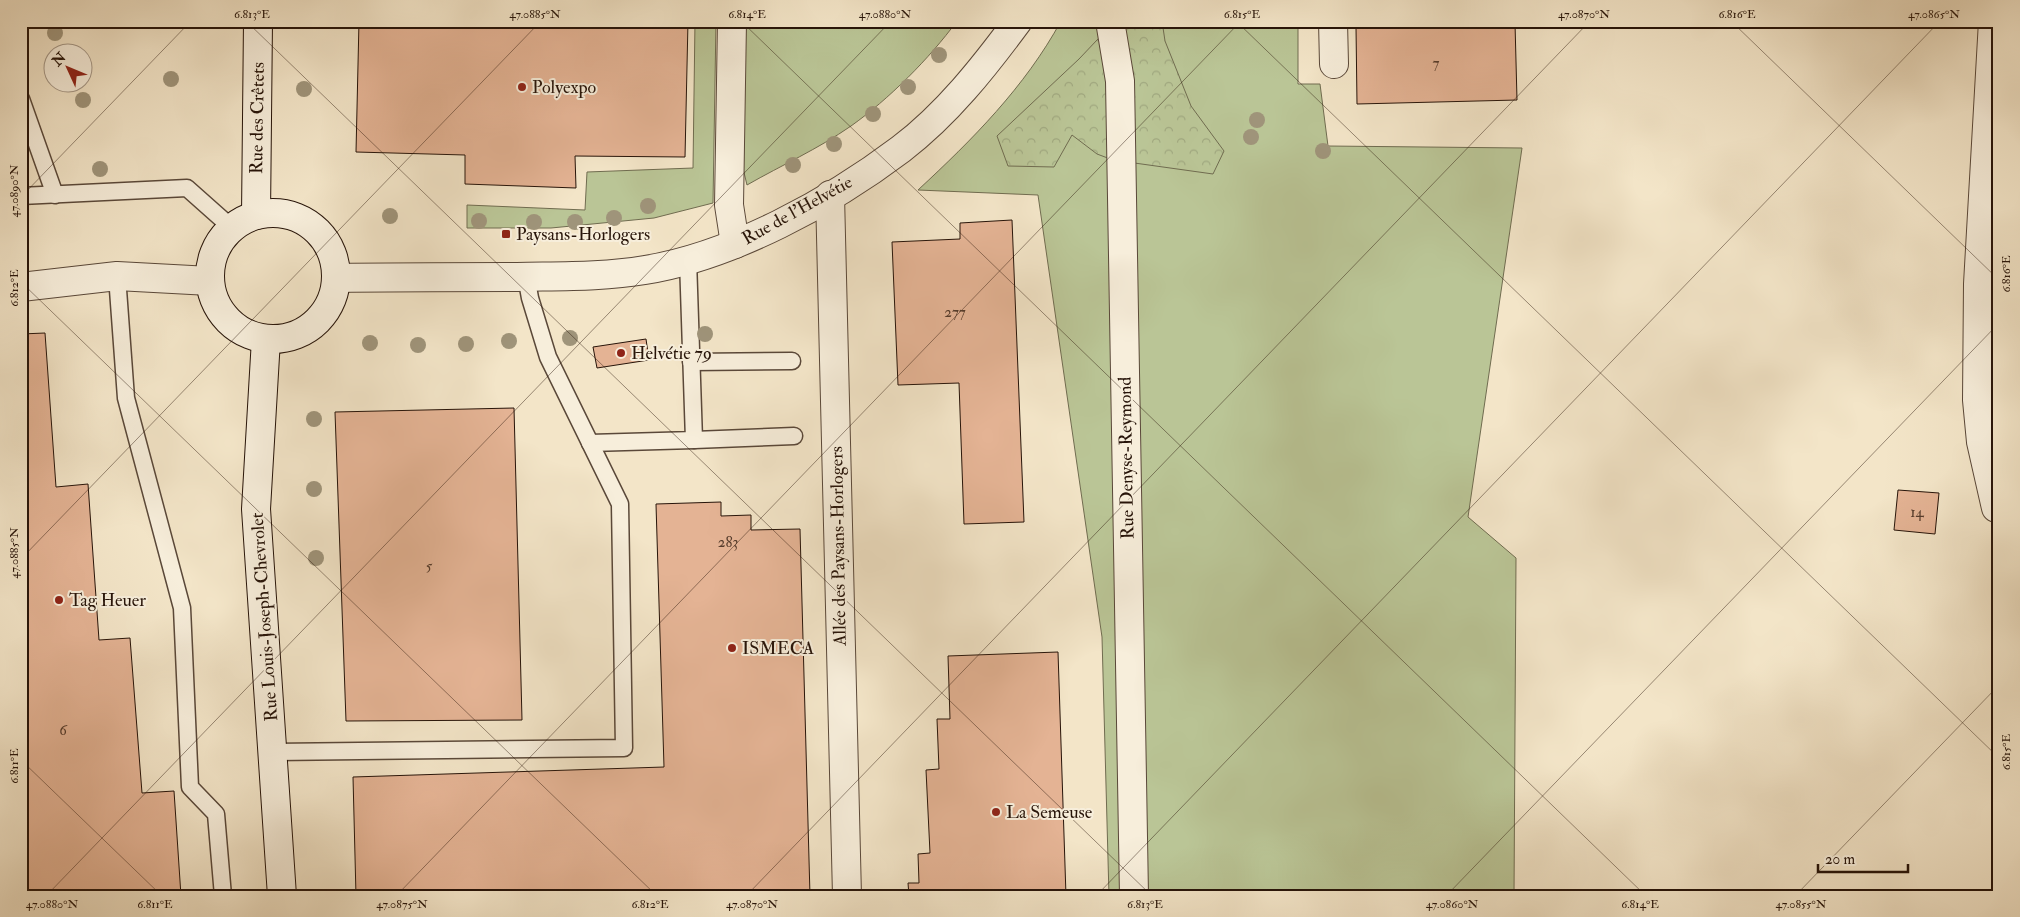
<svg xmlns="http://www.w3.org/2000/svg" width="2020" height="917" font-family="'IM FELL Double Pica',serif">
	<defs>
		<pattern id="forest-crowns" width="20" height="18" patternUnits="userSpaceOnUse" patternTransform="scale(1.25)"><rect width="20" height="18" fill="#bac596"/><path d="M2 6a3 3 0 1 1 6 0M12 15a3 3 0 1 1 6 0" fill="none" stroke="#a0a880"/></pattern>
	</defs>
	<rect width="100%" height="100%" fill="#f3e5c8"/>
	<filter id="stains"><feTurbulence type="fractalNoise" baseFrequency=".004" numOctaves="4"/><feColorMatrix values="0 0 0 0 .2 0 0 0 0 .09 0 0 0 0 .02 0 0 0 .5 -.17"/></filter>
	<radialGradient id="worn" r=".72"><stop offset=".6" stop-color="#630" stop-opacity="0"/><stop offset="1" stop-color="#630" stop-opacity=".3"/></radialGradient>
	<g fill="#bac596" stroke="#706c50">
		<polygon points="695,21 716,21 713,203 654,218 551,228 467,228 467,205 585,210 587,172 693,168"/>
		<path d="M742,21H957C929,59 889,99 851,126C818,149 782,165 747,185L741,160Z"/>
		<path d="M1061,21H1298V84H1320L1328,146L1522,148L1468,517L1516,558L1514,896H1109L1102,637L1038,195L918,190C972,140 1025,87 1061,21Z"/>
	</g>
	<polygon fill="url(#forest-crowns)" stroke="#706c50" points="1115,21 1162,21 1165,41 1191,106 1224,151 1213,174 1113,160 1097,154 1072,135 1054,167 1008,166 997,136 1079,59"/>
	<g fill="#e4b394" stroke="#271409">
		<polygon points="359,21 688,21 685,157 575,156 576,188 465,184 465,155 356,152"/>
		<polygon points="1515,23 1517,100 1357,104 1356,27"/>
		<polygon points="1012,220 1024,522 964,524 959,383 898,385 892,242 960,239 960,223"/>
		<polygon points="45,333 56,487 88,484 99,640 130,638 142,793 174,791 181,896 27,896 23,836 21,836 21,334"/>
		<polygon points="646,339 649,360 597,368 593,347"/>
		<polygon points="514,408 522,720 346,721 335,412"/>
		<polygon points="1898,490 1939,493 1935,534 1894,530"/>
		<polygon points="721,502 721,516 751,515 751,530 800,529 810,896 356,896 353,777 664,767 656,504"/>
		<polygon points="1058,652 1066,896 909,896 908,883 919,883 918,854 930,853 926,770 939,769 937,719 950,719 948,656"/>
	</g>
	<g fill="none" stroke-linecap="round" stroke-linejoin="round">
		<g stroke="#5a4839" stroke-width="19">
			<g id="lane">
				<polyline points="21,99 55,195"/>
				<polyline points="21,196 187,188 232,228"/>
				<polyline points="117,276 126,398 182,608 190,787 216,814 223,896"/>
				<polyline points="691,362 792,361"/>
				<polyline points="694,440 794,436"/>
				<polyline points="590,443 694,440 688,260"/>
				<polyline points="274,752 624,748 620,504 548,357 530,298 526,276"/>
			</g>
		</g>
		<g stroke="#5a4839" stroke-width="30">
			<g id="street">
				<polyline points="732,21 729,205 735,244"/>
				<polyline points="1110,21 1120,81 1134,896"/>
				<polyline points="1333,21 1334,64"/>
				<polyline points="1993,21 1978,284 1977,400 1981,442 1996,508"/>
				<polyline points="830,195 847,896"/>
				<path d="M336,278C396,277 457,277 517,277C560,276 603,277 645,270C732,256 831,202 901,149C947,114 984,67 1018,21"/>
				<polyline points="21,287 117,276 210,281"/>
			</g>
		</g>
		<g stroke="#271409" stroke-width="30">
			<g id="secondary">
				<circle cx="273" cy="276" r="63"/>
				<polyline points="256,215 258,21"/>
				<polyline points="266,339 256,509 282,896"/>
			</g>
		</g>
		<use href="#lane" stroke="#f7eedb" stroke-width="16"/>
		<use href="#street" stroke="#f7eedb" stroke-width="28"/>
		<use href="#secondary" stroke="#f7eedb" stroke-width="28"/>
	</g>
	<g fill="#9f947a">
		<circle cx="55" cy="33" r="8"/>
		<circle cx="939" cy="55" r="8"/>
		<circle cx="171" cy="79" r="8"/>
		<circle cx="908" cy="87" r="8"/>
		<circle cx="304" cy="89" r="8"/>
		<circle cx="83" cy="100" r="8"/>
		<circle cx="873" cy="114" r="8"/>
		<circle cx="1257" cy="120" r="8"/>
		<circle cx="1251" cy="137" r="8"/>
		<circle cx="834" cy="144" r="8"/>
		<circle cx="1323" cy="151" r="8"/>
		<circle cx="793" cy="165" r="8"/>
		<circle cx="100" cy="169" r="8"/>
		<circle cx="648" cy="206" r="8"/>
		<circle cx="390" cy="216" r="8"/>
		<circle cx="614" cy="218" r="8"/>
		<circle cx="479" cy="221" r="8"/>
		<circle cx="534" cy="222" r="8"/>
		<circle cx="575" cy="222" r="8"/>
		<circle cx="705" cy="334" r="8"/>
		<circle cx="570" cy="338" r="8"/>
		<circle cx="509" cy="341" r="8"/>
		<circle cx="370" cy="343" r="8"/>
		<circle cx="466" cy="344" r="8"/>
		<circle cx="418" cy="345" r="8"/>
		<circle cx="314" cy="419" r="8"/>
		<circle cx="314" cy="489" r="8"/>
		<circle cx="316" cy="558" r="8"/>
	</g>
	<path fill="none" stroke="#271409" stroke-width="1" stroke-opacity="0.45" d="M246,21L1152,896M741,21L1646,896M1236,21L1999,758M1731,21L1999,280M21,197L191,21M21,282L657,896M21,559L541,21M21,760L162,896M46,896L891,21M396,896L1241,21M746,896L1590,21M1096,896L1940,21M1446,896L1999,323M1795,896L1999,685"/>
	<g fill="#8f2418" stroke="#f7eedb" stroke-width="2">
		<circle cx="522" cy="87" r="5"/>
		<rect x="501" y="229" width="10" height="10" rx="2.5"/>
		<circle cx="621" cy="353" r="5"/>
		<circle cx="59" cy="600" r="5"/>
		<circle cx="732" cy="648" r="5"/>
		<circle cx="996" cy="812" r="5"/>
	</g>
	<g text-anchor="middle" stroke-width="4" stroke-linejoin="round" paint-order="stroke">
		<g font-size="15" fill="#563c2c">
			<text x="1436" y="68">7</text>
			<text x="955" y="317">277</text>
			<text x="1917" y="517">14</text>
			<text x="728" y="547">283</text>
			<text x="429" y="571">5</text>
			<text x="63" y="735">6</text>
		</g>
		<g font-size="18" fill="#271409" stroke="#f7eedb" text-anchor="start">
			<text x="532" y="93">Polyexpo</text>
			<text x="516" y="240">Paysans-Horlogers</text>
			<text x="631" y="359">Helvétie 79</text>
			<text x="69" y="606">Tag Heuer</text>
			<text x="742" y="654">ISMECA</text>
			<text x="1006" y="818">La Semeuse</text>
		</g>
		<g font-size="18" fill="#271409" stroke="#f7eedb">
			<text transform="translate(257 118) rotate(-89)" y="6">Rue des Crêtets</text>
			<text transform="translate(797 210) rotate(-29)" y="6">Rue de l'Helvétie</text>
			<text transform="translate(1126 458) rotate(-91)" y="6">Rue Denyse-Reymond</text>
			<text transform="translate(838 546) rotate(-91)" y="6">Allée des Paysans-Horlogers</text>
			<text transform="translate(264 617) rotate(-94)" y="6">Rue Louis-Joseph-Chevrolet</text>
		</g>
	</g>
	<rect width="2020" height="917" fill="none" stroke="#f3e5c8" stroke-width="55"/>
	<g transform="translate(68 68) rotate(314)"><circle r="24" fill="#f7eedb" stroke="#a49787"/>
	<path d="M0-4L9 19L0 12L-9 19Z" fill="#8f2418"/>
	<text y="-8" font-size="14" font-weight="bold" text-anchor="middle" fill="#271409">N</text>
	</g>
	<path d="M1818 864v8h90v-8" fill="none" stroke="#271409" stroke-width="2.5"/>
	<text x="1825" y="864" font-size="15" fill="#271409" stroke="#f7eedb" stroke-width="4" paint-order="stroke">20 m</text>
	<rect x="28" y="28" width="1964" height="862" fill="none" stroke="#271409" stroke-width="2"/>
	<g font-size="12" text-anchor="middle" fill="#271409">
		<text x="252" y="18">6.813°E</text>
		<text x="535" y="18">47.0885°N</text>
		<text x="747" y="18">6.814°E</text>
		<text x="885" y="18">47.0880°N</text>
		<text x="1242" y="18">6.815°E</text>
		<text x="1584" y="18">47.0870°N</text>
		<text x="1737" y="18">6.816°E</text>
		<text x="1934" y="18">47.0865°N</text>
		<text transform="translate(14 191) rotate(-90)" y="4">47.0890°N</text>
		<text transform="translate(2006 274) rotate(-90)" y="4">6.816°E</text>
		<text transform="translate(14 288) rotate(-90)" y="4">6.812°E</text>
		<text transform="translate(14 553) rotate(-90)" y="4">47.0885°N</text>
		<text transform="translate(2006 752) rotate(-90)" y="4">6.815°E</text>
		<text transform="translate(14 766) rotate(-90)" y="4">6.811°E</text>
		<text x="52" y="908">47.0880°N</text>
		<text x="155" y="908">6.811°E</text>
		<text x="402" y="908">47.0875°N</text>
		<text x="650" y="908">6.812°E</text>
		<text x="752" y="908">47.0870°N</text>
		<text x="1145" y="908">6.813°E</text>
		<text x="1452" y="908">47.0860°N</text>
		<text x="1640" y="908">6.814°E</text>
		<text x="1801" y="908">47.0855°N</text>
	</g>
	<rect width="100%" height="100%" filter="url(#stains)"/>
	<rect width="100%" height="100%" fill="url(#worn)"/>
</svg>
